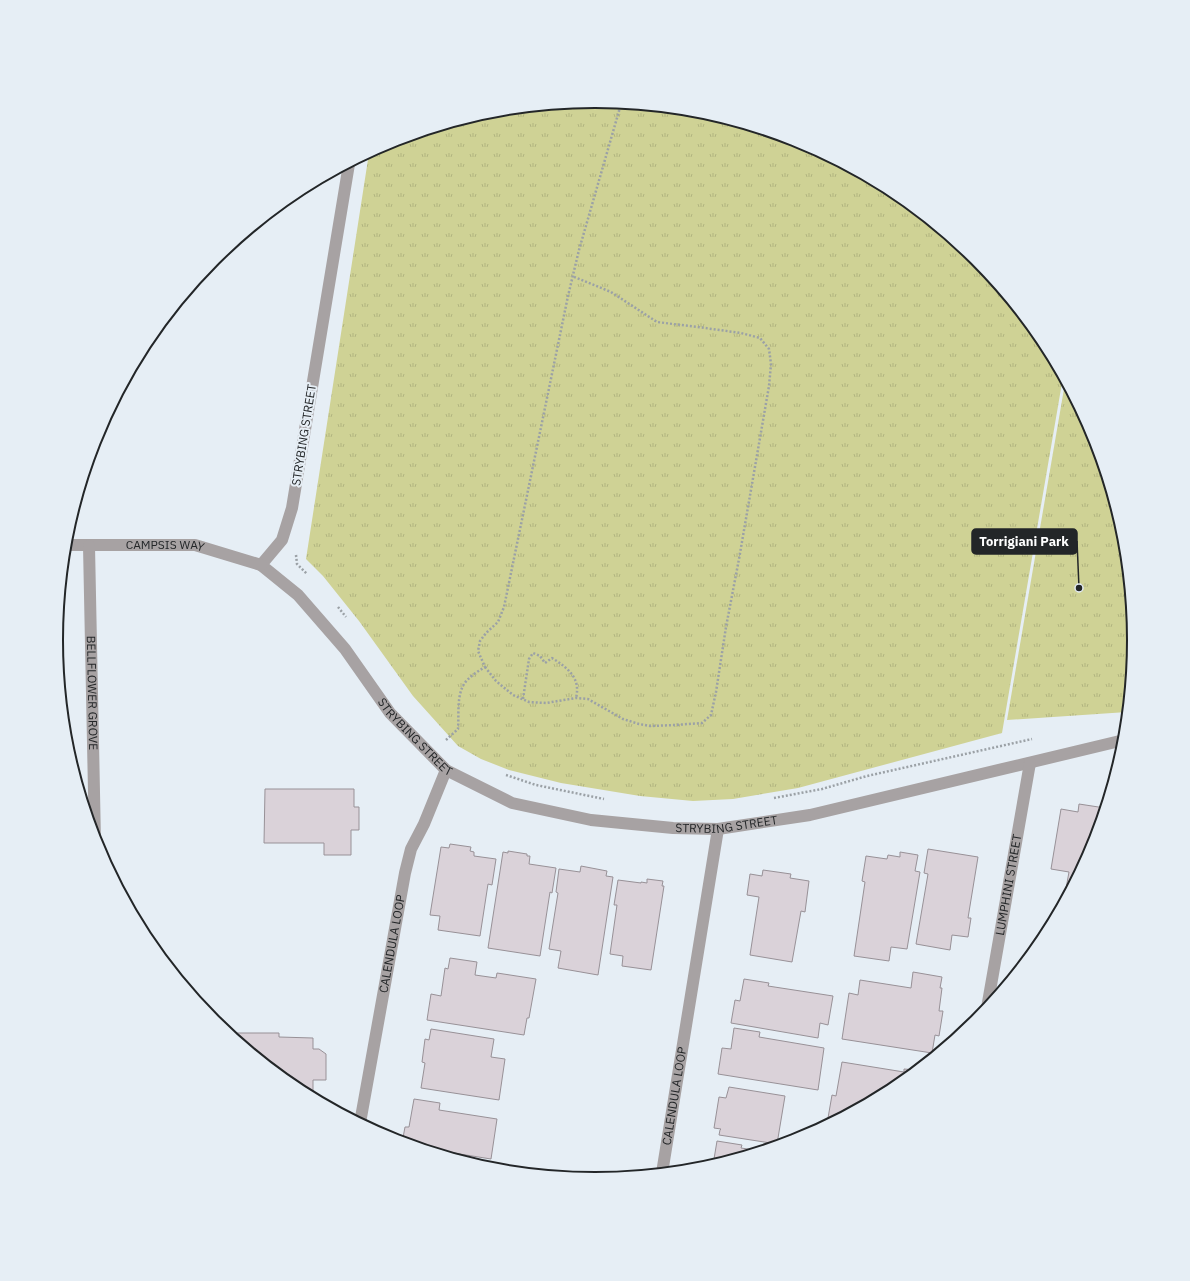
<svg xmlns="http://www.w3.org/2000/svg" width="1190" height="1281" font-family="'IBM Plex Sans',sans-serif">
	<defs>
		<pattern id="park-tufts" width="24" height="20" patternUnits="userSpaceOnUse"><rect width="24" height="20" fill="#cfd295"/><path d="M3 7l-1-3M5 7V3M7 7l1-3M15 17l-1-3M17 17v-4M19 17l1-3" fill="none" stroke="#b1b480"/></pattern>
	</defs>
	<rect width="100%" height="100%" fill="#e6eef5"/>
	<g fill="url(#park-tufts)">
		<polygon points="595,102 700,112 801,143 895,192 976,260 1043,341 1063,377 1002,733 798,788 733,799 693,801 640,796 561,783 509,770 481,759 458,746 413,696 359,621 323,576 306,559 369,153 389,142 490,112"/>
		<polygon points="1065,383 1093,434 1124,536 1134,641 1127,712 1007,720"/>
	</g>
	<g fill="#dad2d9" stroke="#989197">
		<polygon points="265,789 354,789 354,807 359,807 359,830 351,830 351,855 324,855 324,843 264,843"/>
		<polygon points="1079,804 1105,808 1093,847 1068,894 1065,894 1069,872 1051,869 1061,809 1078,812"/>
		<polygon points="450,844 471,847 470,851 474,852 474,856 496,859 492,885 488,884 480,936 438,930 440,916 430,915 441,847 449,848"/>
		<polygon points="928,849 978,857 968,918 971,918 968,937 952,935 950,950 916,944 928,874 924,873"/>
		<polygon points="508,851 527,854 527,856 530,856 529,864 556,868 552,893 550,892 540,956 488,948 503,852 508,853"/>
		<polygon points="900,852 918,855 915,871 920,872 907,949 891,947 889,961 854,956 865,882 862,881 866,856 887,859 888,855 900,857"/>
		<polygon points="581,866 607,871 606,876 613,877 598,975 558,968 561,951 549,949 558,893 556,892 559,869 580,872"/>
		<polygon points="763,870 791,874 790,878 809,881 805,912 801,911 792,962 750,955 759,897 747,895 750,874 762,876"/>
		<polygon points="647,879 663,881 662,886 664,886 651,970 622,966 623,956 610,954 617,905 614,905 618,880 641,883 641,882 647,883"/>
		<polygon points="450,958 477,962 475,975 496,978 497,973 536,979 529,1018 527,1018 524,1035 427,1020 431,994 441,996 445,968 448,969"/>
		<polygon points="913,972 942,977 940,988 942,988 939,1011 943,1011 939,1036 935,1035 932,1053 842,1039 849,993 858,995 860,980 911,988"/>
		<polygon points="744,979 769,983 768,986 833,996 828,1025 820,1023 818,1038 731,1023 735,1000 740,1001"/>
		<polygon points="734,1028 760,1032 759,1037 824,1048 818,1090 718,1074 722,1048 731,1049"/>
		<polygon points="431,1029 494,1039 491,1057 505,1059 499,1100 421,1088 425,1063 422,1062 425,1039 429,1040"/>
		<polygon points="228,1033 279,1033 279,1037 313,1038 313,1049 319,1049 326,1054 326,1080 313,1080 313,1098 295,1089"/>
		<polygon points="842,1062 904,1072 904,1069 917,1070 894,1089 837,1119 828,1118 832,1095 836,1096"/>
		<polygon points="729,1087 785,1096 777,1144 719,1135 720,1130 721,1129 714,1128 719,1097 726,1098"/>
		<polygon points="414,1099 440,1103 439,1110 497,1119 491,1159 416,1147 402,1143 405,1127 409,1127"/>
		<polygon points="717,1141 742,1145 741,1148 761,1151 713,1165"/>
	</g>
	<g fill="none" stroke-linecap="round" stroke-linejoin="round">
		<g stroke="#9ba1a6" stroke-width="2.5" stroke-dasharray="2 2" stroke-linecap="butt">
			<polyline points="296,555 297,564 307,574"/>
			<polyline points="338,607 346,617"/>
			<polyline points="485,667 496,681 513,695 529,702 546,703 576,698 588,699 623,719 639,724 650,726 675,725 702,723 711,715 716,692 726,627 739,559 769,386 771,364 769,349 760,338 741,333 705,328 657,322 611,292 572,276"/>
			<path d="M523,699L529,659L533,653L540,656L545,663L552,658C568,668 581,678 576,698"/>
			<path d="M446,740L458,729C459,716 457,700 462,688C466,678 477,672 485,667L478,651L480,641L486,633L498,622L504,607L568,296L579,250L621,104"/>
			<polyline points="506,775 536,785 604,799"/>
			<polyline points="774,798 822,789 867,776 1032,739"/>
		</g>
		<g stroke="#a7a2a3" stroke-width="12">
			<path id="s1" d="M349,164L292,508L282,540L261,565L298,595L345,649L390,713L446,770L512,803L591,820L673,828L718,829L810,815L1124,740"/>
			<path id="s2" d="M65,545H195L261,565"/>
			<path id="s3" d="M89,546L95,841"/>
			<path id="s4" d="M987,1008L1030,763"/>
			<path id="s5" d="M360,1123L405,873L411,849L424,824L446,770"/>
			<path id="s6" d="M662,1173L718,829"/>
		</g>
	</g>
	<g text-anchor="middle" stroke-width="4" stroke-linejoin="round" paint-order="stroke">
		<g font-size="12" fill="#232628" stroke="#e6eef5">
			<text transform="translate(304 435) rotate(-81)" y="4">STRYBING STREET</text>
			<text dy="4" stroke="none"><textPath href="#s2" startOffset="100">CAMPSIS WAY</textPath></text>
			<text dy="4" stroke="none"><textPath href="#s3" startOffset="147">BELLFLOWER GROVE</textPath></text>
			<text dy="4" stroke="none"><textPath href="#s1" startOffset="647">STRYBING STREET</textPath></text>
			<text dy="4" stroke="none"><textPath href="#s1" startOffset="983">STRYBING STREET</textPath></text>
			<text dy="4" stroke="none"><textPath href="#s4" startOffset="125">LUMPHINI STREET</textPath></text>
			<text dy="4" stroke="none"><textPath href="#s5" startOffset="182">CALENDULA LOOP</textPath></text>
			<text dy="4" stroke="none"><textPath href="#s6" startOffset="78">CALENDULA LOOP</textPath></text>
		</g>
	</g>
	<path d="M0 0H1190V1281H0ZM63 640a532 532 0 1 1 1064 0a532 532 0 1 1-1064 0Z" fill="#e6eef5" fill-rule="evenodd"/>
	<path fill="none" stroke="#232628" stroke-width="2" d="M63 640a532 532 0 1 1 1064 0a532 532 0 1 1-1064 0Z"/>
	<path fill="none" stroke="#232628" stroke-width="1.5" d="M1079 588L1077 541"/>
	<circle fill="#232628" stroke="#e6eef5" stroke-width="1.5" cx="1079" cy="588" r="4"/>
	<rect fill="#232628" stroke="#232628" stroke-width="1.5" x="972" y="529" width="105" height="25" rx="4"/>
	<g font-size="13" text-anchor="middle" font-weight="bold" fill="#fff">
		<text x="1024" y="546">Torrigiani Park</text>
	</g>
</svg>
